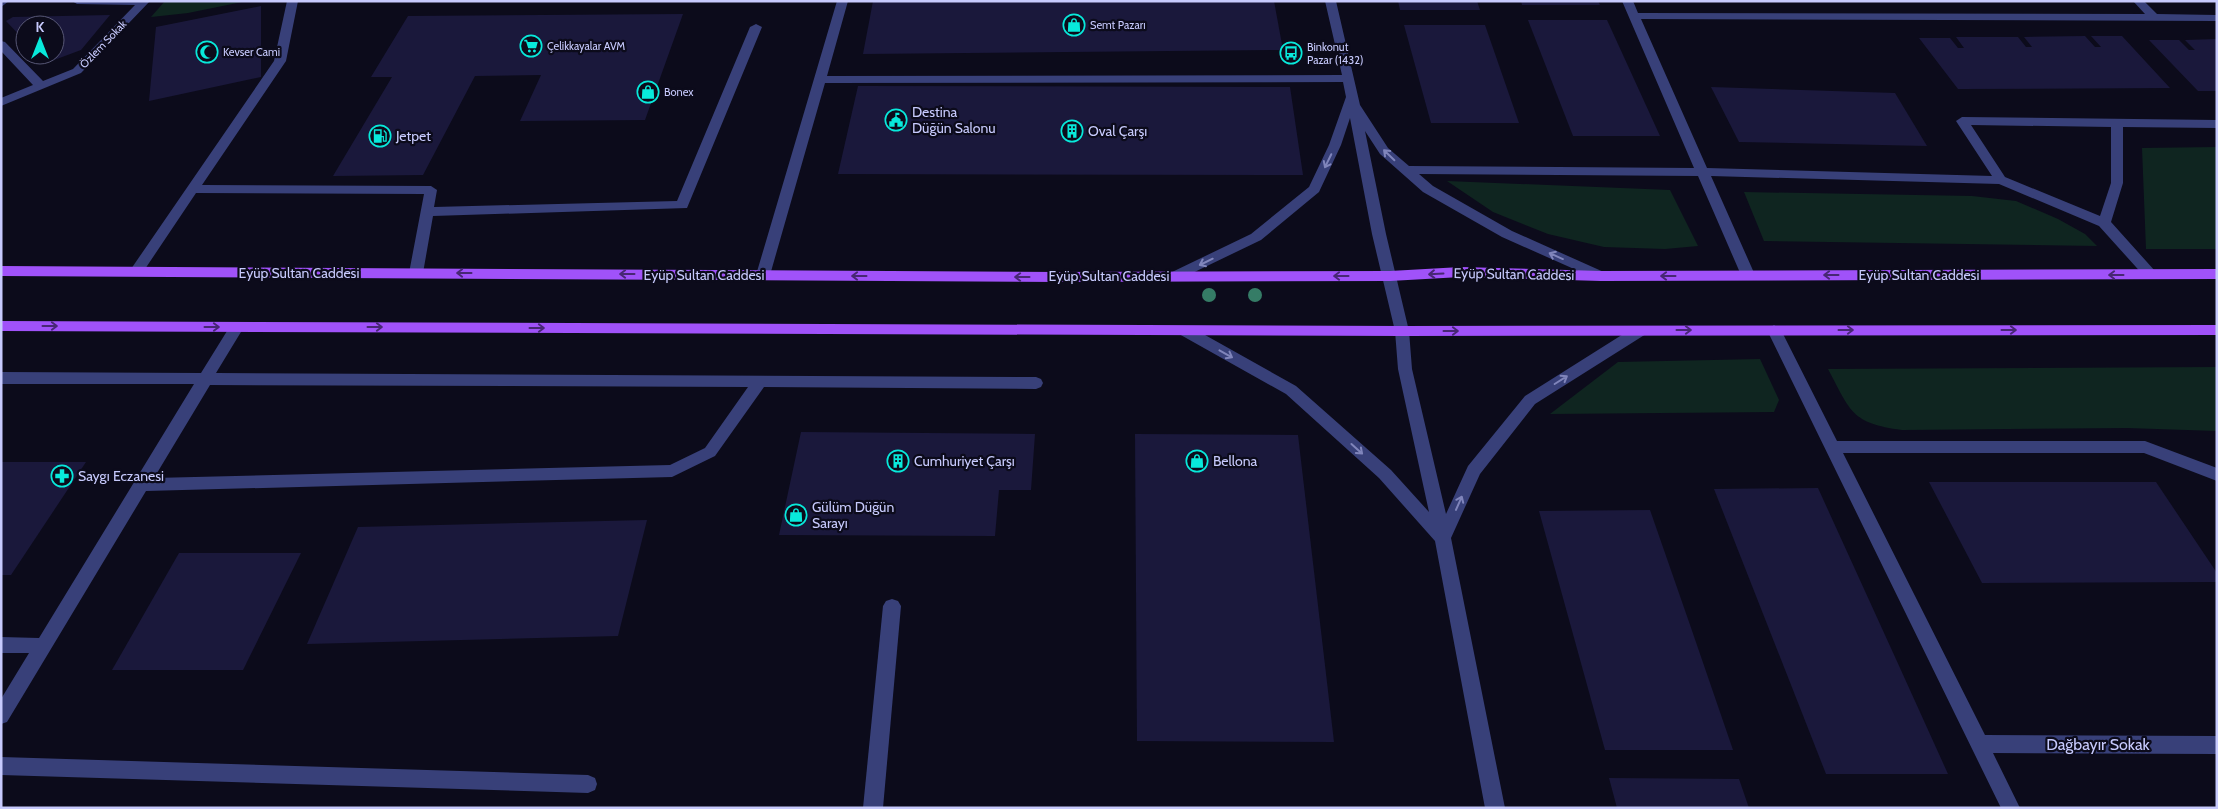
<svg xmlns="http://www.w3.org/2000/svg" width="2218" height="809" font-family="Cabin,sans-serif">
	<rect width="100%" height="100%" fill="#0c0b1b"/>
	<g fill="#0f2520">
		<polygon points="165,1 247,1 188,13 151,17"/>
		<polygon points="2217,147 2217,249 2146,249 2142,148"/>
		<polygon points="1447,181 1670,190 1698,246 1665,249 1604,247 1548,234 1493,212"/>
		<polygon points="1744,192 1972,196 2016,201 2058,219 2085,234 2097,246 1764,241"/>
		<polygon points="1760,359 1779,400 1774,412 1550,414 1618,362"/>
		<path d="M2217,367V431L2127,428L1902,430C1851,423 1851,412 1828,369Z"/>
	</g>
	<g fill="#1a183b">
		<polygon points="873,1 1274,1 1283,50 863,54"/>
		<polygon points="1398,1 1477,1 1480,10 1400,10"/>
		<polygon points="1521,1 1598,1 1600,5 1522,5"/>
		<polygon points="261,6 261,77 149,101 156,27"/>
		<polygon points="683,14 645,120 520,121 541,75 475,76 423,175 333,176 392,77 371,77 408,16"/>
		<polygon points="110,15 81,50 46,63 38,55 55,55 55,25 25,25 25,41 6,21 13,17"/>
		<polygon points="1528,20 1607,20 1660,136 1573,136"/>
		<polygon points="1404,25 1485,25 1519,123 1431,123"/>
		<polygon points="2085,36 2095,47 2101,47 2091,36 2122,36 2170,88 1958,89 1919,38 1950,38 1958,48 1964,48 1956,37 2018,37 2026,47 2032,47 2024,37"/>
		<polygon points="2217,39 2217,91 2198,91 2149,40 2179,40 2189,50 2195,50 2185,40"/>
		<polygon points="858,86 1290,87 1303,175 838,174"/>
		<polygon points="1711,87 1895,93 1927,146 1739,142"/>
		<polygon points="801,432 1035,434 1031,490 999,490 995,536 779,535"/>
		<polygon points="1135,434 1298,435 1334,742 1137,741"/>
		<polygon points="1,462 86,462 11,575 1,575"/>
		<polygon points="1929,482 2156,482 2217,573 2217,582 1982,583"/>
		<polygon points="1818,488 1900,668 1948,774 1826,774 1714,489"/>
		<polygon points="1650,510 1689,622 1733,750 1605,750 1539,511"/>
		<polygon points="647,520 618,636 307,644 358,527"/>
		<polygon points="179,553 301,553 243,670 112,670"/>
		<polygon points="1609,778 1739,779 1749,808 1617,808"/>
	</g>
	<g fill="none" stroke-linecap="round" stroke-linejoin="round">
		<g fill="#384079" fill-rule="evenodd">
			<polygon points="1,1 9,1 1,7"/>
			<polygon points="72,1 150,1 81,73 1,106 1,98 33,85 1,51 1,41 5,42 43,81 73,69 135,5 77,4"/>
			<polygon points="287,1 298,1 286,61 202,185 431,186 437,190 434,207 677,201 750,27 756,24 762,27 687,208 433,216 423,273 416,278 409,273 424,194 196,193 141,275 131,275 129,272 131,269 274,61"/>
			<path d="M837,1H848L827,76L1342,75L1325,1H1336L1360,105L1388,148L1409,166L1694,168L1622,1H1633L1638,13L2145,14L2133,1H2144L2157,14L2217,15V21L1641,19L1707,168L1992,176L1956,121L1962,117L2217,120V128L2123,127V183L2111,222L2155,271L2157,274L2155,277H2145L2099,226L1999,184L1711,176L1755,275L1748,280L1741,275L1698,176L1419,174L1433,186L1512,231L1606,273L1608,276L1601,281L1502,237L1423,192L1380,154L1365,131L1386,234L1409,331L1412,369L1446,514L1468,466L1525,396L1636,326H1646L1648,330L1646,334L1535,404L1480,474L1451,538L1505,808H1485L1435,541L1379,478L1286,394L1179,334L1177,330L1179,326H1189L1296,386L1391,470L1429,512L1398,369L1395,331L1372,234L1350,118L1341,145L1319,192L1261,240L1180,279L1175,281L1168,276L1170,273L1251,234L1309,187L1329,145L1346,97L1343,82L825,83L770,275L763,280L756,275ZM1971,125L2111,127V183L2100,216L2005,177Z"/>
			<path d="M237,322L244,327L216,373L1036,377L1041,379L1043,383L1041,387L1036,389L764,387L715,456L672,477L146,491L7,722L1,724V699L29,653H1V637L39,638L194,384H1V372L201,373L232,323ZM210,385L748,387L705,448L670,465L154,478Z"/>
			<polygon points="1774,325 1781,330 1837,441 2145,441 2217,468 2217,481 2144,453 1843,453 1985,735 2217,736 2217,754 1993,753 2020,808 2001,808 1767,330"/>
			<polygon points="892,599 898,601 901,606 883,808 863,808 883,606 886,601"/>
			<polygon points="1,757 588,775 595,778 597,784 595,790 588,793 1,775"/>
		</g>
		<g fill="#a052f9" fill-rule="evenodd">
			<polygon points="1,266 1058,272 1390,271 1461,267 1601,271 2217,269 2217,279 1601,281 1461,277 1390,281 1058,282 1,276"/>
			<polygon points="1,321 1402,326 2217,325 2217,335 1402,336 1,331"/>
		</g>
	</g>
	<g fill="#357c66">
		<circle cx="1209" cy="295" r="7"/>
		<circle cx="1255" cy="295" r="7"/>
	</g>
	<defs><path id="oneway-shaft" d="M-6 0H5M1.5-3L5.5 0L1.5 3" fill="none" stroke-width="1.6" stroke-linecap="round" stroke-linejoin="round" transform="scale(1.25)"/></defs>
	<g stroke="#8085bb">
		<use href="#oneway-shaft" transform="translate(1389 155) rotate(-136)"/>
		<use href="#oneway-shaft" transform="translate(1328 161) rotate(116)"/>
		<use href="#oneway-shaft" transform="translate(1556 256) rotate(-156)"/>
		<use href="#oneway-shaft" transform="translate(1206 262) rotate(154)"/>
		<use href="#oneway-shaft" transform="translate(1226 354) rotate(29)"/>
		<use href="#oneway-shaft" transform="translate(1561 380) rotate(-32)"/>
		<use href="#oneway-shaft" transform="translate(1357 449) rotate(42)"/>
		<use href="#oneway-shaft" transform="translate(1459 503) rotate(-66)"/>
	</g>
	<g stroke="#472774">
		<use href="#oneway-shaft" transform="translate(464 273) rotate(-180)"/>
		<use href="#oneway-shaft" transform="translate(627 274) rotate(-180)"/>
		<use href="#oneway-shaft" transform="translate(1436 274) rotate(177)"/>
		<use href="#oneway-shaft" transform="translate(1831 275) rotate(180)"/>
		<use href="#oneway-shaft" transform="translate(2116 275) rotate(180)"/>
		<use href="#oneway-shaft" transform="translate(859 276) rotate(-180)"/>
		<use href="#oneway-shaft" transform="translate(1341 276) rotate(180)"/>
		<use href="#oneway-shaft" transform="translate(1668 276) rotate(180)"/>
		<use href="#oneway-shaft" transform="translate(1022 277) rotate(-180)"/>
		<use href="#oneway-shaft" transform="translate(50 326)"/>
		<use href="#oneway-shaft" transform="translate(212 327)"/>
		<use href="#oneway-shaft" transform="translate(375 327)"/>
		<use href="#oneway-shaft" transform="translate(537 328)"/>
		<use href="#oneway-shaft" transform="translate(1684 330)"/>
		<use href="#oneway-shaft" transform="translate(1846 330)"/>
		<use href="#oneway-shaft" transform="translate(2009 330)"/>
		<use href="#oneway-shaft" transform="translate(1451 331)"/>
	</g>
	<defs>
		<g id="shop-ring" transform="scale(1.125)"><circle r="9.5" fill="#0c0b1b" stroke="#08e9db" stroke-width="1.5"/><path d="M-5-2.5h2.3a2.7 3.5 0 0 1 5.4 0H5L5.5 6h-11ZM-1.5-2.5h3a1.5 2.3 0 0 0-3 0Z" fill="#08e9db"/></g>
		<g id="supermarket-ring" transform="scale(1.125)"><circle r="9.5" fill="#0c0b1b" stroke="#08e9db" stroke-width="1.5"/><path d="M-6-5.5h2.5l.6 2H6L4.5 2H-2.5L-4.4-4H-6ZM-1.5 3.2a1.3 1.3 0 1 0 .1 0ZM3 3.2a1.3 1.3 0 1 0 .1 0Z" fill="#08e9db"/></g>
		<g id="mosque-ring" transform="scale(1.125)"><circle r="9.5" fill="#0c0b1b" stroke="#08e9db" stroke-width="1.5"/><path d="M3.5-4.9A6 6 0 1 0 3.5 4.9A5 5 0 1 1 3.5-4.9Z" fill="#08e9db"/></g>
		<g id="bus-ring" transform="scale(1.125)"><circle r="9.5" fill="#0c0b1b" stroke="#08e9db" stroke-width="1.5"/><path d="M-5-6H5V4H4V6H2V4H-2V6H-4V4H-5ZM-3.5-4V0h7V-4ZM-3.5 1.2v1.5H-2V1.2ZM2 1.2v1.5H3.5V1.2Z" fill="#08e9db"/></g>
		<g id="civic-ring" transform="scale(1.125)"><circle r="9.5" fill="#0c0b1b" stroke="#08e9db" stroke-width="1.5"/><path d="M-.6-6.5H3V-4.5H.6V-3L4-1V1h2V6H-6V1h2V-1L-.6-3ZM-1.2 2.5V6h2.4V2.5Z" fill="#08e9db"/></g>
		<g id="building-ring" transform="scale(1.125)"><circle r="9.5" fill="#0c0b1b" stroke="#08e9db" stroke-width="1.5"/><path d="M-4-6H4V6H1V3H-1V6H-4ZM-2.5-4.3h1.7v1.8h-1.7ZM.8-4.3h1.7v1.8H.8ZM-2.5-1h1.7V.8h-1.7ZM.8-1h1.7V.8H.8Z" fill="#08e9db"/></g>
		<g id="fuel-ring" transform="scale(1.125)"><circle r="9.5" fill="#0c0b1b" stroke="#08e9db" stroke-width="1.5"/><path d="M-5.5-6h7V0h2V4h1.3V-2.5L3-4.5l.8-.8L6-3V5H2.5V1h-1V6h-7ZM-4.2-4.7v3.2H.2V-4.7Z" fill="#08e9db"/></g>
		<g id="pharmacy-ring" transform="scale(1.125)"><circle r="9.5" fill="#0c0b1b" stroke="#08e9db" stroke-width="1.5"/><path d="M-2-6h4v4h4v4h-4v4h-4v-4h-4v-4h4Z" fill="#08e9db"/></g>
	</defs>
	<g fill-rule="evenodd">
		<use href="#shop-ring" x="1074" y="25"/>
		<use href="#supermarket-ring" x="531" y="46"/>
		<use href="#mosque-ring" x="207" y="52"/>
		<use href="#bus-ring" x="1291" y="53"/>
		<use href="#shop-ring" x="648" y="92"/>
		<use href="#civic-ring" x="896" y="120"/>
		<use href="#building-ring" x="1072" y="131"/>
		<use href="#fuel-ring" x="380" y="136"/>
		<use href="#building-ring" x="898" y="461"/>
		<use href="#shop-ring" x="1197" y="461"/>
		<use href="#pharmacy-ring" x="62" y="476"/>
		<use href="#shop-ring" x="796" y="515"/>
	</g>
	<g text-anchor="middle" stroke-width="4.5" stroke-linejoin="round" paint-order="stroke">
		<g font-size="11" fill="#c7cafd" stroke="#0c0b1b" text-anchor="start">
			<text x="1090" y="29">Semt Pazarı</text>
			<text x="547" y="50">Çelikkayalar AVM</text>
			<text x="1307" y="51">Binkonut<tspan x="1307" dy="13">Pazar (1432)</tspan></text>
			<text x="223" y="56">Kevser Cami</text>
			<text x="664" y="96">Bonex</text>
		</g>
		<g font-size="11" fill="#c7cafd" stroke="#0c0b1b">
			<text transform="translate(103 44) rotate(-46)" y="4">Özlem Sokak</text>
		</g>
		<g font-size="14" fill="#c7cafd" stroke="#0c0b1b" text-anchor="start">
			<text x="912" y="117">Destina<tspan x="912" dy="16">Düğün Salonu</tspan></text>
			<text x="1088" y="136">Oval Çarşı</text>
			<text x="396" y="141">Jetpet</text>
			<text x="914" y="466">Cumhuriyet Çarşı</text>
			<text x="1213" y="466">Bellona</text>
			<text x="78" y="481">Saygı Eczanesi</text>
			<text x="812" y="512">Gülüm Düğün<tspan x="812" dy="16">Sarayı</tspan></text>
		</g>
		<g font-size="14" fill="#c7cafd" stroke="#0c0b1b">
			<text x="299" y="278">Eyüp Sultan Caddesi</text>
			<text transform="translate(1514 274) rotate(1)" y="5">Eyüp Sultan Caddesi</text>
			<text x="704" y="280">Eyüp Sultan Caddesi</text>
			<text x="1919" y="280">Eyüp Sultan Caddesi</text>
			<text x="1109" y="281">Eyüp Sultan Caddesi</text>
		</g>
		<g font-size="16" fill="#c7cafd" stroke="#0c0b1b">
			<text x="2098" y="750">Dağbayır Sokak</text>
		</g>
	</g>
	<rect width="2218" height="809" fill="none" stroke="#c7cafd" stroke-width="5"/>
	<g transform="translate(40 40)"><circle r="24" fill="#0c0b1b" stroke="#575775"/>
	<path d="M0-4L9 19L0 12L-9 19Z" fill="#08e9db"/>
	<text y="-8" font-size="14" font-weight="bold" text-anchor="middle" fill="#c7cafd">K</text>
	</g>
</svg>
